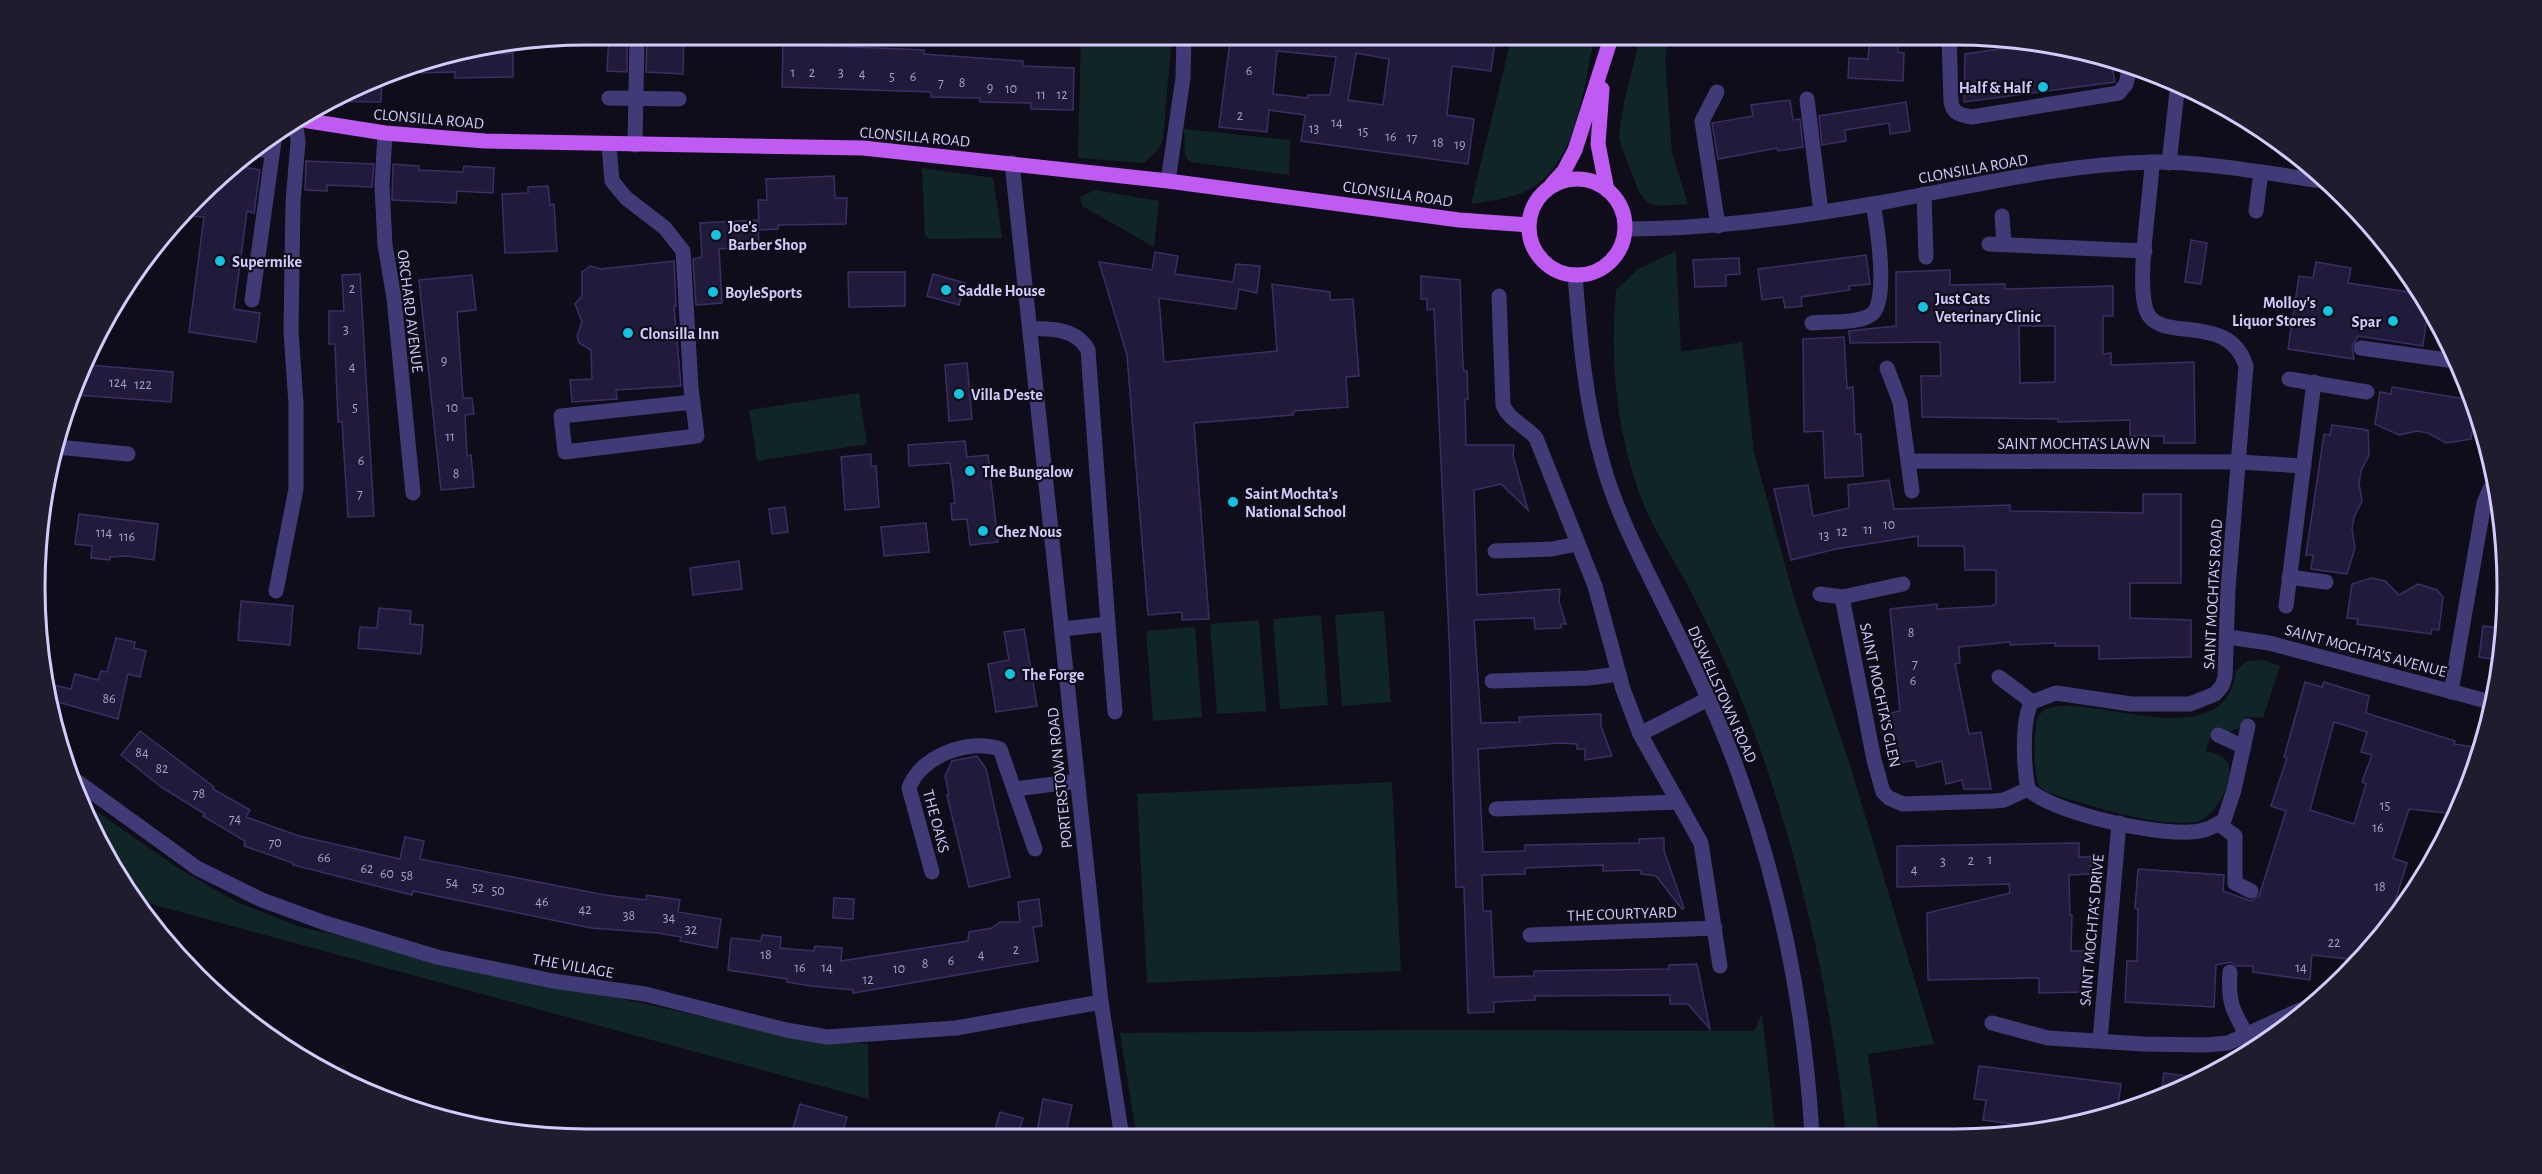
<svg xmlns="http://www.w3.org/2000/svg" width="2542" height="1174" font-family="'Alegreya Sans',sans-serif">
	<rect width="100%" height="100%" fill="#100d1b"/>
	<g fill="#102525">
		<polygon points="1081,35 1172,35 1163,139 1158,150 1144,163 1078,158"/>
		<path d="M1512,35H1595C1583,86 1578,170 1522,193C1506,199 1487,201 1471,204Z"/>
		<polygon points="1641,35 1668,35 1665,59 1672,153 1688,204 1660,206 1648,203 1639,192 1621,145 1619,135 1624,103"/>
		<polygon points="1184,129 1290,140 1289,175 1190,162 1185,156"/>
		<polygon points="922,168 993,178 1002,238 931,239 925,236"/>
		<polygon points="1095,190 1159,201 1154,247 1082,206 1080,197"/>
		<path d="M1676,251L1681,352L1742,342L1754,452L1795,601L1849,762L1934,1044L1868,1054L1879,1135H1846C1831,996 1801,861 1753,729C1735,680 1711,630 1687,584C1672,557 1653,529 1642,500C1616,431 1610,363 1616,290L1638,269Z"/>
		<polygon points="859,393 867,444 757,461 749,410"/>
		<polygon points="1384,611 1391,702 1342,706 1335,615"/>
		<polygon points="1321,615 1328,705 1280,709 1273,619"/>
		<polygon points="1259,620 1266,711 1217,714 1210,624"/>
		<polygon points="1195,627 1202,717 1153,721 1146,631"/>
		<path d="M2263,660L2280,666L2263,718L2246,717L2242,727L2229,732L2212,730L2206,751C2213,753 2222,755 2227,761C2237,778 2215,819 2196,822C2150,827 2090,805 2046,792L2039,786C2034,772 2034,751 2035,736C2036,729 2035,720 2040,714C2067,680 2225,767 2236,671L2247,661Z"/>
		<polygon points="1392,782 1401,971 1147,983 1137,794"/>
		<polygon points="86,804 178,868 237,902 300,927 811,1041 868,1044 869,1099 140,901 108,863"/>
		<polygon points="1762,1013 1776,1136 1168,1138 1136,1133 1120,1033 1417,1030 1754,1031"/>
	</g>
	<g fill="#221a3b" stroke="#3b2e65" stroke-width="1.5" fill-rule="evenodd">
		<polygon points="609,34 627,34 627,72 607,71"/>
		<polygon points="647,34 684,34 683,74 646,72"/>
		<path d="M1231,34H1496L1491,71L1452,66L1447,115L1474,119L1468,164L1301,141L1305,115L1269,110L1267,132L1219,127ZM1277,51L1336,57L1330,95H1308L1307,98L1273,94ZM1356,53L1389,59L1383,105L1348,100Z"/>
		<polygon points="1870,34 1898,34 1898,52 1904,53 1903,81 1848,78 1849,58 1868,59"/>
		<polygon points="2020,41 2062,45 2111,60 2115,82 1964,102 1965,54 2020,46"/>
		<polygon points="783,44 924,50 924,54 1023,61 1023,66 1074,68 1073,110 1031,109 1031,103 980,102 980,98 931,97 931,92 782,87"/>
		<polygon points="491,50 491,54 513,53 513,77 455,78 455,72 421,73 420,62"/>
		<polygon points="382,76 381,102 328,101 363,85"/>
		<polygon points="1790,100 1793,120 1800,119 1803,147 1778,151 1777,148 1718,159 1712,123 1753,116 1751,105"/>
		<polygon points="1906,102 1910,131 1890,134 1889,123 1845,130 1846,141 1822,145 1819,116"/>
		<polygon points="306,161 374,164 372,187 327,185 327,191 305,190"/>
		<polygon points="393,164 419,166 419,170 463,172 464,166 494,168 493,193 457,191 456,203 392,200"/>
		<polygon points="232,165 260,170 254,213 247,211 234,309 260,313 256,342 189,332 204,217 187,216 223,171"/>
		<polygon points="834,176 835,198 847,198 846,224 778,225 778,229 759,230 758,200 767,200 766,179"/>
		<polygon points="548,186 550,205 554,204 557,251 505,253 502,194 528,193 528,187"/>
		<polygon points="758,220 759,245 719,249 722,303 696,305 693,259 702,257 700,223"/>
		<polygon points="2191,240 2207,243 2201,284 2185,282"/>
		<polygon points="1155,252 1178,256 1175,274 1233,282 1236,264 1260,266 1257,293 1239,289 1236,309 1159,298 1164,362 1277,351 1272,284 1330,292 1330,300 1353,299 1359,376 1346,377 1348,407 1294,411 1293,415 1194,423 1209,619 1182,620 1182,612 1148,615 1127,355 1099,262 1152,270"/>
		<polygon points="1866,255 1870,284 1849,286 1850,290 1801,297 1802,306 1785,308 1783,297 1762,300 1758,269"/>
		<polygon points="1739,258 1740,274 1726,275 1726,286 1695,287 1693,260"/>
		<polygon points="674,261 676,306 674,306 681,386 616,390 617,399 572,402 570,380 592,379 591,350 579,343 577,336 582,322 575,304 582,296 582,272 590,266 601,269"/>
		<polygon points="2316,262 2351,268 2348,283 2422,294 2428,306 2423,346 2358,336 2352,346 2354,359 2288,349 2299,276 2313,278"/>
		<path d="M1950,270V285L2005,284V289L2113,286V316H2103V354L2111,353V365L2194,362L2195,443H2164V436H2130V420L2058,422V419L1922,417L1921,376H1941L1940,342L1850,343L1849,331L1896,326V272ZM2019,326H2055V382L2020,383Z"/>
		<polygon points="848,272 905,272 905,306 849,307"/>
		<polygon points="360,274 374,516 348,517 342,422 338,422 335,344 329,344 329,311 344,311 342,275"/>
		<polygon points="933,274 965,283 959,305 927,296"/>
		<polygon points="472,275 476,310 457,312 463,398 472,398 474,414 465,415 467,456 471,455 474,487 441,490 419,280"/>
		<polygon points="1421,276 1460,280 1463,365 1464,371 1467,371 1468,399 1465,400 1466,445 1514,445 1513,456 1528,510 1501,484 1474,490 1477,595 1560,589 1559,602 1566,624 1561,624 1561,628 1535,629 1534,618 1474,620 1481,723 1520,722 1519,717 1601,714 1601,726 1612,756 1585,760 1585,749 1577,749 1577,744 1560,743 1478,749 1483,852 1525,851 1525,845 1639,843 1639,839 1664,838 1664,851 1684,908 1682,909 1656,876 1641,874 1640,870 1603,871 1603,865 1525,868 1525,874 1482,875 1483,911 1491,911 1494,977 1534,976 1534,971 1669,969 1669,965 1697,964 1710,1029 1688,1004 1670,1004 1670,995 1535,996 1535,1000 1494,1002 1494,1012 1468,1013 1464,887 1456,887 1450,659 1434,309 1427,310 1427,299 1421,299"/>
		<polygon points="1844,337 1847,388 1853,387 1855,434 1861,434 1863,476 1825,478 1823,431 1804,432 1803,339"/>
		<polygon points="967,363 972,419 949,421 945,365"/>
		<polygon points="88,365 173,372 171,402 77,395"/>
		<polygon points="2392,387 2466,399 2465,404 2474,405 2476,410 2471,439 2446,443 2428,433 2417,431 2399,435 2375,424 2380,392 2391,394"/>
		<polygon points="2332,425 2368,430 2369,455 2361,471 2359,484 2362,501 2354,517 2352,529 2355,548 2347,574 2311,569 2313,555 2306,555 2324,434 2330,435"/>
		<polygon points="965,441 967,457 988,455 998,542 970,545 967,519 952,520 951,504 955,503 950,463 909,466 908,445"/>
		<polygon points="871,454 871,466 876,466 879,507 845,510 841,457"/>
		<polygon points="1889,480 1894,509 2010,505 2010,511 2143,513 2143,494 2181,494 2181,583 2130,583 2130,618 2191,620 2191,657 2099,659 2099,646 2055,646 2055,643 2010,645 2010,642 1959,647 1960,663 1955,664 1969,734 1981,732 1991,789 1964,789 1962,780 1946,784 1942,761 1917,767 1915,760 1892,764 1882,715 1900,711 1890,609 1937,604 1937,609 1991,606 1996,604 1996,570 1965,570 1964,546 1918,546 1918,536 1836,549 1791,560 1774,489 1808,485 1813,516 1849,508 1848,485"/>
		<polygon points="785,507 788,532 772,534 769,509"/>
		<polygon points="79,514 158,524 154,560 127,556 110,557 110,560 91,558 92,546 75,544"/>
		<polygon points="926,523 929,552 884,556 881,527"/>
		<polygon points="739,561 742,589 693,595 690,568"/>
		<polygon points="2371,578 2385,581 2399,595 2418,584 2437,590 2443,597 2439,630 2432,629 2431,634 2357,624 2358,619 2347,618 2352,584"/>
		<polygon points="241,601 293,606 290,645 238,640"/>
		<polygon points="379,608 411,611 410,624 423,625 421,654 358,648 360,627 377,628"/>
		<polygon points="2483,626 2503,628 2500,660 2479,657"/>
		<polygon points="1024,629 1037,706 996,712 988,664 1009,660 1004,632"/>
		<polygon points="116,638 135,642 134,648 146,651 140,677 128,674 118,719 47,699 44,683 71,689 75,674 98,680 101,671 107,672"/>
		<path d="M2305,682L2322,687L2324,682L2369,696L2366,713L2455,741L2454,744L2481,748L2466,798L2456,814L2409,809L2393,858L2407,863L2386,930L2357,960L2312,955L2310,980L2253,972V966H2237L2231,962L2216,965L2214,1007L2125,1002L2127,961H2137L2138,909L2135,908L2138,869L2224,875L2223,891L2251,901L2259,896L2286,811L2271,806L2287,758L2284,757ZM2334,722L2367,732L2361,752L2372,755L2362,782L2366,784L2354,824L2310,810Z"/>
		<polygon points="140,731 214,787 213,789 250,810 246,817 299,836 400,859 405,837 424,841 420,859 605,895 646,900 647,895 680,900 678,912 721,919 717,948 680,941 681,937 658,933 591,928 413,891 412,895 293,865 293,863 244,846 245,841 203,816 205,814 161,787 121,755"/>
		<polygon points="977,756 986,769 1010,877 969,887 947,795 949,794 945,776 952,761"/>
		<polygon points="2079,843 2079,857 2091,857 2091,874 2069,875 2070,915 2072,915 2071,951 2084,951 2084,992 2039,993 2039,978 1928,980 1927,913 2010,893 2009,884 1897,887 1897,846"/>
		<polygon points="834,898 854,899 853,919 833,918"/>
		<polygon points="1039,899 1042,926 1033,927 1038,961 853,993 853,990 811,986 787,982 787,979 728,970 731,938 761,941 762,935 781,937 780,948 814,951 815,946 842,948 841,961 968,941 969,932 992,928 1000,922 1020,922 1018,902"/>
		<polygon points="1979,1066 2121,1084 2117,1111 2050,1129 1983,1120 1986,1100 1974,1099"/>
		<polygon points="2164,1073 2200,1078 2160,1099"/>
		<polygon points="1043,1099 1072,1105 1065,1137 1037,1132"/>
		<polygon points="800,1104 847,1117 841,1139 817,1139 792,1132"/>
		<polygon points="1000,1112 1023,1118 1017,1138 994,1133"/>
	</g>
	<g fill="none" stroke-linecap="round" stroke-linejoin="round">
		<g stroke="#403b77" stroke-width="15">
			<path d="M1949,35L1951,102C1953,114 1961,115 1972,117L2119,93L2126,84L2130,66"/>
			<polyline points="1717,92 1702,121 1718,226"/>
			<polyline points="609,98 679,99"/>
			<polyline points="1807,99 1821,212"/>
			<polyline points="385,133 382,186 385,245 394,298 413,493"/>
			<polyline points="609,145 612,181 626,198 665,228 683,251 691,388 697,436 565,452 561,416 693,402"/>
			<polyline points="635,145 637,35"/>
			<polyline points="254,149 272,151"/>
			<path d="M2152,162C2151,198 2136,280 2146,310C2158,345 2229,310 2246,366L2228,589L2225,677L2222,686L2215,694L2190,704H2131L2056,693L2032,702C2021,719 2024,768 2028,789C2052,813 2170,840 2204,830C2211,828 2218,824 2224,820L2234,790L2248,726"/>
			<polyline points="1012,163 1101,1002 1122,1138"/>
			<polyline points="2169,163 2178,83"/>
			<polyline points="1168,181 1183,78 1184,35"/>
			<polyline points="1924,194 1926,257"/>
			<polyline points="2256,211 2261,172"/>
			<polyline points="2002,216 2004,244"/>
			<path d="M1625,229C1709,229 1791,218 1873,204C1965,188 2059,164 2152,162C2211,162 2271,174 2329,182"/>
			<polyline points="1989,244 2145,251"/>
			<path d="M1575,275C1580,339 1585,402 1603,464C1618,518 1646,568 1670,618C1696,670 1722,725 1741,780C1782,894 1805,1015 1812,1135"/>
			<path d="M1499,296L1503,405C1509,420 1526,426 1536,438L1595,586L1623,689L1640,734L1701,843L1720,966"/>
			<polyline points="252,300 275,134"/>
			<path d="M1812,323C1828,321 1859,324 1872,314C1889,301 1877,225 1873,204"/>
			<path d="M1031,329C1051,328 1077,329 1088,350L1108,624L1062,629"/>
			<polyline points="2361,348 2447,360 2456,357"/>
			<polyline points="1887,368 1900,402 1912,491"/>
			<polyline points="2289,379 2367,392"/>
			<polyline points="57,447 128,454"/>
			<polyline points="1909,461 2239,462 2304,466"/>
			<polyline points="1495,551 1552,549 1577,544"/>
			<polyline points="2289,577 2326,582"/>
			<polyline points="276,591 296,489 296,404 291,331 293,203 298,141 295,120"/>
			<polyline points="1820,594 1842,597 1903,584"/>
			<polyline points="1842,597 1874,760 1883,792 1889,798 1903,804 1994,801 2004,800 2028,789"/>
			<polyline points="2286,606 2314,382"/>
			<polyline points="1108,624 1115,712"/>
			<polyline points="2228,637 2269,643 2494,703"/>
			<polyline points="1999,677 2032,702"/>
			<polyline points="1492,681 1588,678 1619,674"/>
			<polyline points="2451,692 2484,503 2490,489 2497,485"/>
			<polyline points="1640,734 1708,699"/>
			<polyline points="2218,735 2244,747"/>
			<polyline points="78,782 197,868 262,900 325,923 437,957 553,981 645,994 786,1030 827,1037 956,1028 1101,1002"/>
			<polyline points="1015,789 1078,781"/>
			<polyline points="1496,809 1677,802"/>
			<polyline points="2219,824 2235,836 2235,883 2251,891"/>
			<path d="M932,872L909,788C920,756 969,738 1000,749L1035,849"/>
			<polyline points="1530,935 1715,928"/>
			<path d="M2230,972C2228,1002 2232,1010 2247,1035"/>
			<polyline points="1992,1023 2048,1038 2143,1044 2206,1045 2228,1043 2302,1009"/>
			<polyline points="2100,1040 2119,823"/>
		</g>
		<g stroke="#bf5bf2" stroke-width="15">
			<polyline points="1602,89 1598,144 1607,190"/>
			<polyline points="296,119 385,133 485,141 863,148 1168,181 1459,220 1528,225"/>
			<circle cx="1577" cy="227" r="48"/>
			<polyline points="1552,184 1564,171 1575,150 1612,35"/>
		</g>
	</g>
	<g fill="#12c4e0" stroke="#100d1b" stroke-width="2">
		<circle cx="2043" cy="87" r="6"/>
		<circle cx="716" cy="235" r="6"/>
		<circle cx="220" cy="261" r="6"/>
		<circle cx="946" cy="290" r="6"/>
		<circle cx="713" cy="292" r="6"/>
		<circle cx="1923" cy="307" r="6"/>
		<circle cx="2328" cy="311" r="6"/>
		<circle cx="2393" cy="321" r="6"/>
		<circle cx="628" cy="333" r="6"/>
		<circle cx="959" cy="394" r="6"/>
		<circle cx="970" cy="471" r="6"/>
		<circle cx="1233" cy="502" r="6"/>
		<circle cx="983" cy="531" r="6"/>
		<circle cx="1010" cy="674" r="6"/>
	</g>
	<g text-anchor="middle" stroke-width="4.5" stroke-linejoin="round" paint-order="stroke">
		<g font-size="14" fill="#a69fcb">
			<text x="1249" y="75">6</text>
			<text x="793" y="77">1</text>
			<text x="812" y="77">2</text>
			<text x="841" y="77">3</text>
			<text x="862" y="78">4</text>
			<text x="892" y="81">5</text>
			<text x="913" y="81">6</text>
			<text x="941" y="87">7</text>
			<text x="962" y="87">8</text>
			<text x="990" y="92">9</text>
			<text x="1011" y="93">10</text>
			<text x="1041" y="99">11</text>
			<text x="1062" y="99">12</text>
			<text x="1240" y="120">2</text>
			<text x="1337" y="127">14</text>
			<text x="1314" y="133">13</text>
			<text x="1363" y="136">15</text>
			<text x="1391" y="141">16</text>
			<text x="1412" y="142">17</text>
			<text x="1438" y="147">18</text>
			<text x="1460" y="149">19</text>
			<text x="352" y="293">2</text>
			<text x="346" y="334">3</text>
			<text x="444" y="365">9</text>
			<text x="352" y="371">4</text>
			<text x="118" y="387">124</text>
			<text x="143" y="389">122</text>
			<text x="355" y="412">5</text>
			<text x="452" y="412">10</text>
			<text x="450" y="441">11</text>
			<text x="361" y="465">6</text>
			<text x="456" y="478">8</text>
			<text x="360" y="498">7</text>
			<text x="1889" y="529">10</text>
			<text x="1868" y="534">11</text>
			<text x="1842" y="536">12</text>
			<text x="104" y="537">114</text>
			<text x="1824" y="540">13</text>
			<text x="127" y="541">116</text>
			<text x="1911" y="637">8</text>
			<text x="1915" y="668">7</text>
			<text x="1913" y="685">6</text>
			<text x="109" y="703">86</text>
			<text x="142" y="757">84</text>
			<text x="162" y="773">82</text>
			<text x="199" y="798">78</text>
			<text x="2385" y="810">15</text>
			<text x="235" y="823">74</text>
			<text x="2378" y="832">16</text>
			<text x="275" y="847">70</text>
			<text x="324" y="862">66</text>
			<text x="1990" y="864">1</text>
			<text x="1971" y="865">2</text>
			<text x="1943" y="866">3</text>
			<text x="367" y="873">62</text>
			<text x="1914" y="874">4</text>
			<text x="387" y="878">60</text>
			<text x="407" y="880">58</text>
			<text x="452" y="887">54</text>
			<text x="2380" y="891">18</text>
			<text x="478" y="892">52</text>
			<text x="498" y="895">50</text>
			<text x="542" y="906">46</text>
			<text x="585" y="914">42</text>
			<text x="629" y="920">38</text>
			<text x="669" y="922">34</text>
			<text x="691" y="934">32</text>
			<text x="2334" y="947">22</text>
			<text x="1016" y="954">2</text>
			<text x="766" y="959">18</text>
			<text x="981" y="959">4</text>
			<text x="951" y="965">6</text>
			<text x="925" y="968">8</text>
			<text x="800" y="972">16</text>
			<text x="827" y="972">14</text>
			<text x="2301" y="972">14</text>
			<text x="899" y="973">10</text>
			<text x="868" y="984">12</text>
		</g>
		<g font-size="16" font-weight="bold" fill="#d2cbfb" stroke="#100d1b" text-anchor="start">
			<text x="2031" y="93" text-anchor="end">Half &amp; Half</text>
			<text x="728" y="232">Joe's<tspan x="728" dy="18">Barber Shop</tspan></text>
			<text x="232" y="267">Supermike</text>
			<text x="958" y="296">Saddle House</text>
			<text x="725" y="298">BoyleSports</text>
			<text x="1935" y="304">Just Cats<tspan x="1935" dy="18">Veterinary Clinic</tspan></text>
			<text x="2316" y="308" text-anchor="end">Molloy's<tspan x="2316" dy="18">Liquor Stores</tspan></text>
			<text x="2381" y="327" text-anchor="end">Spar</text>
			<text x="640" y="339">Clonsilla Inn</text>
			<text x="971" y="400">Villa D'este</text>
			<text x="982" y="477">The Bungalow</text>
			<text x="1245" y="499">Saint Mochta's<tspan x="1245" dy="18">National School</tspan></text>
			<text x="995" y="537">Chez Nous</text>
			<text x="1022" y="680">The Forge</text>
		</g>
		<g font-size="16" fill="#d2cbfb" stroke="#100d1b">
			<text transform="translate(429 118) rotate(5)" y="6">CLONSILLA ROAD</text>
			<text transform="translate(915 136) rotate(5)" y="6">CLONSILLA ROAD</text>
			<text transform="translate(1973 168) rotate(-10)" y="6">CLONSILLA ROAD</text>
			<text transform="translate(1398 193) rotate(8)" y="6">CLONSILLA ROAD</text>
			<text transform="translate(411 311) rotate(83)" y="6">ORCHARD AVENUE</text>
			<text x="2074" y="449">SAINT MOCHTA'S LAWN</text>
			<text transform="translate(2212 594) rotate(-87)" y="6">SAINT MOCHTA'S ROAD</text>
			<text transform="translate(2366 650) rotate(15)" y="6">SAINT MOCHTA'S AVENUE</text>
			<text transform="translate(1723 694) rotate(66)" y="6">DISWELLSTOWN ROAD</text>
			<text transform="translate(1881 695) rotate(78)" y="6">SAINT MOCHTA'S GLEN</text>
			<text transform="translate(1059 778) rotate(-96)" y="6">PORTERSTOWN ROAD</text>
			<text transform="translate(937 821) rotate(75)" y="6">THE OAKS</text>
			<text transform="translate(1622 913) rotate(-2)" y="6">THE COURTYARD</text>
			<text transform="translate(2091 930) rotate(-85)" y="6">SAINT MOCHTA'S DRIVE</text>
			<text transform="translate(573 965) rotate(10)" y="6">THE VILLAGE</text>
		</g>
	</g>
	<path d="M0 0H2542V1174H0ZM587 45H1955A542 542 0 0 1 2497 587V587A542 542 0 0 1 1955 1129H587A542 542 0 0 1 45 587V587A542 542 0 0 1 587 45Z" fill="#201c2d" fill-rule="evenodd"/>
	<path fill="none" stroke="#d2cbfb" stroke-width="3" d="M587 45H1955A542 542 0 0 1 2497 587V587A542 542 0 0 1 1955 1129H587A542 542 0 0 1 45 587V587A542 542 0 0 1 587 45Z"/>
</svg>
